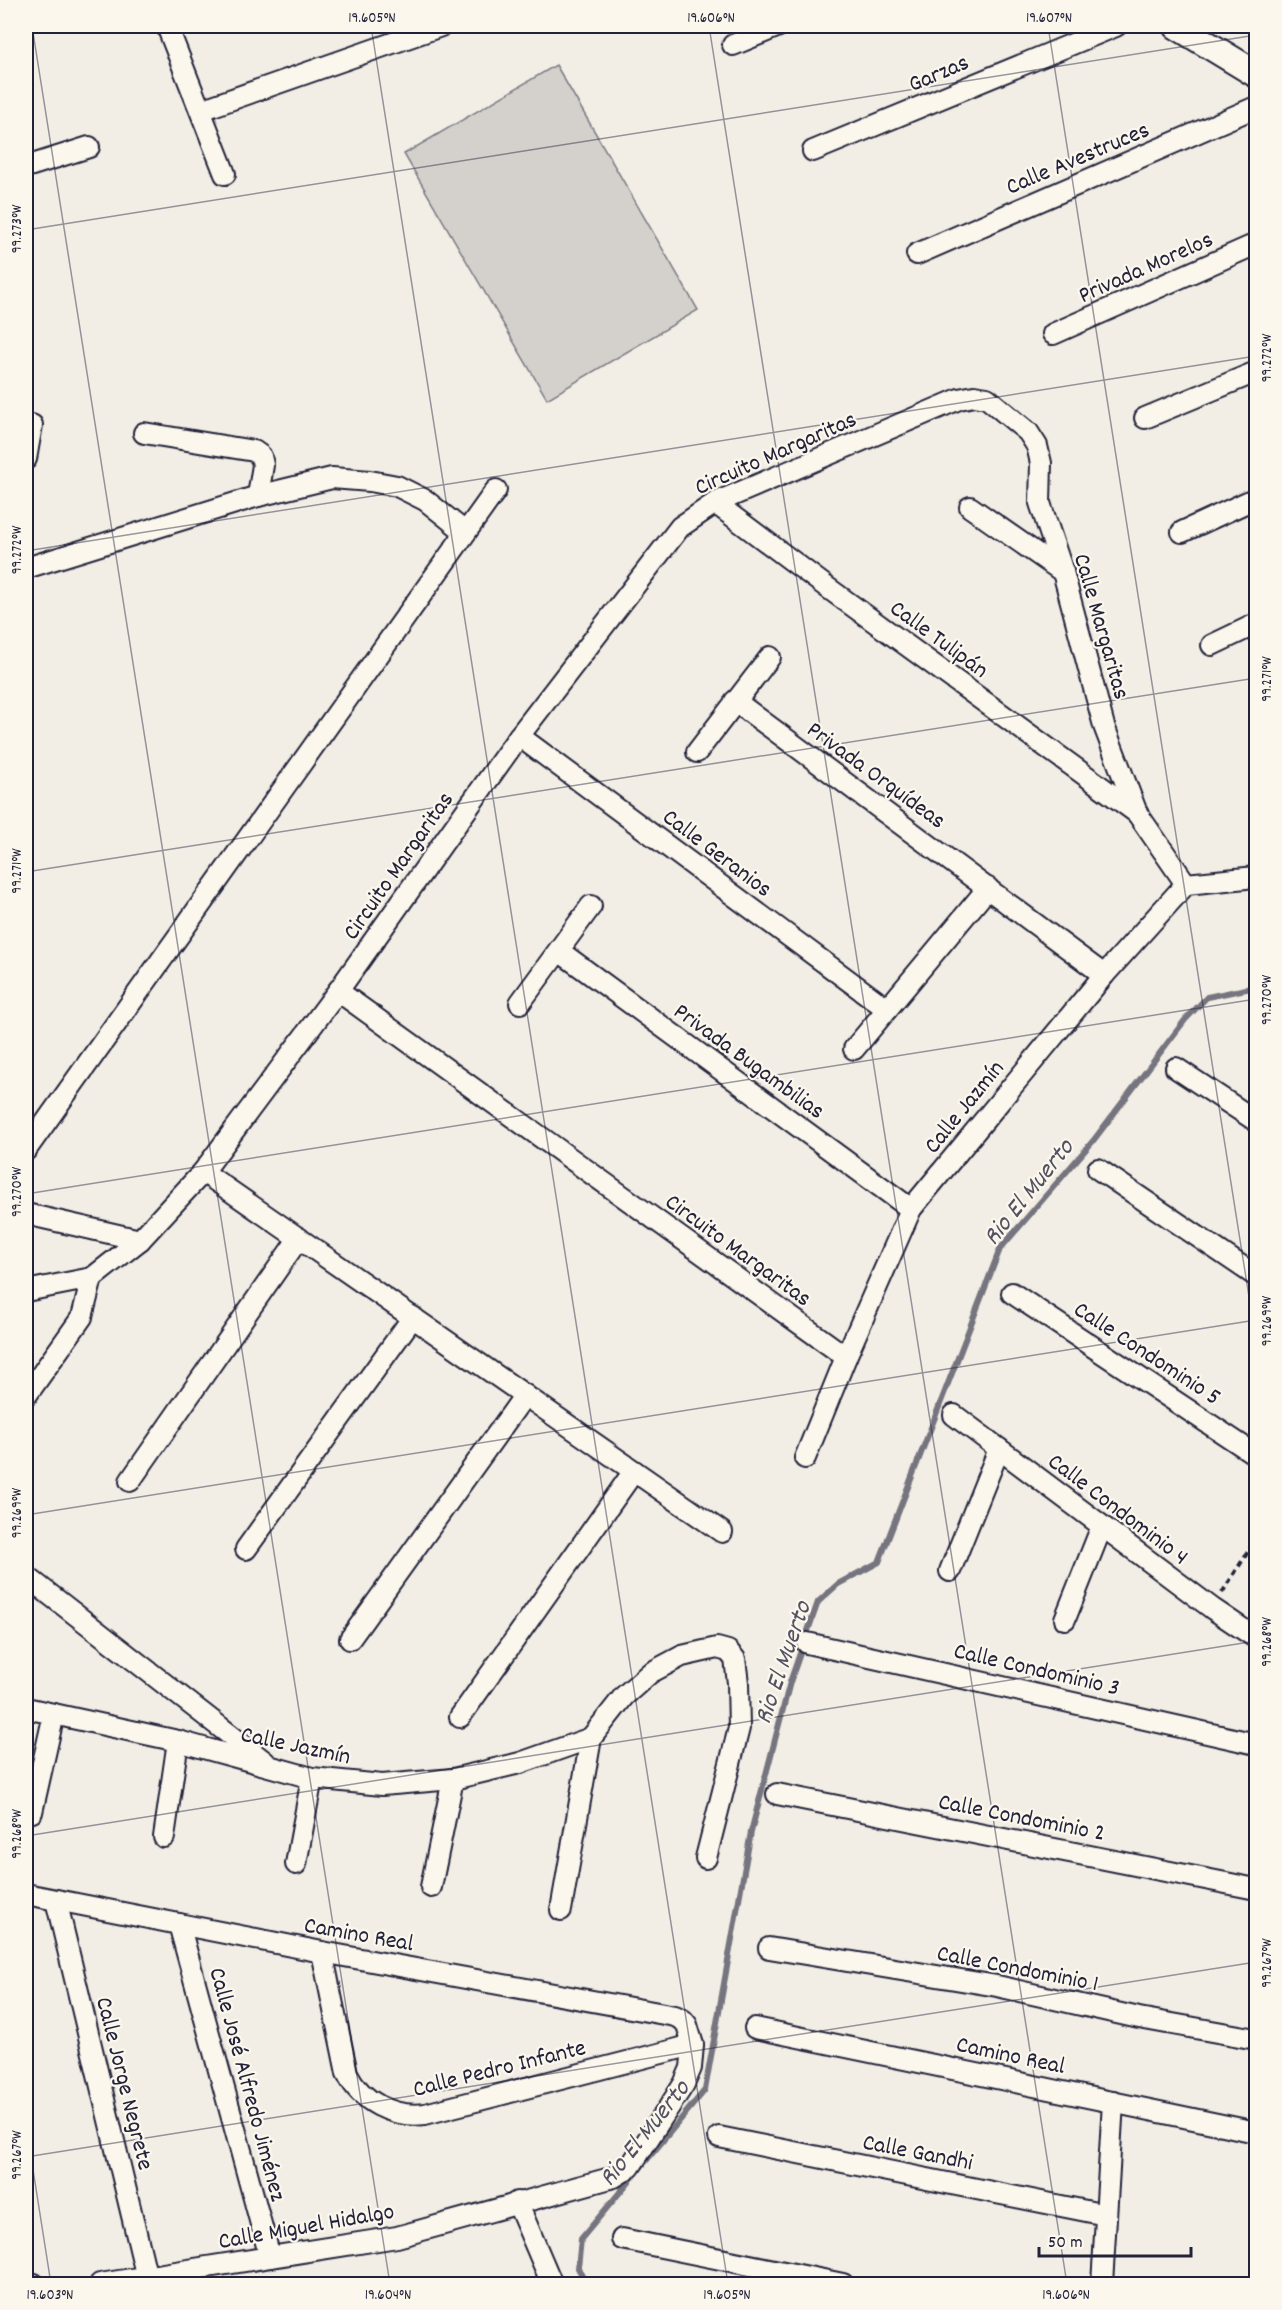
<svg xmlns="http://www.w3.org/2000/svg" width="1282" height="2310" font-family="Dekko,sans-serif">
	<rect width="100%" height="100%" fill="#f2eee5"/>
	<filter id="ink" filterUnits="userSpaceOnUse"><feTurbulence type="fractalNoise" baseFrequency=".0167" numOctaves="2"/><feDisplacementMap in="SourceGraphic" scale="12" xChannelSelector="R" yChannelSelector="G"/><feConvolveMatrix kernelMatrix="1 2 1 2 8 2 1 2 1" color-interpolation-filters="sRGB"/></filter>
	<g filter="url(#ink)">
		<polygon fill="#d4d1cc" stroke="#7b7a84" stroke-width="1.5" points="556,65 698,310 547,399 404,154"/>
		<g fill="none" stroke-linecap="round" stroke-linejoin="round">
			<polyline stroke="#76747f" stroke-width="6" points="587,2284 578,2268 581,2239 705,2090 751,1832 790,1682 818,1602 838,1584 879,1562 1000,1249 1093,1141 1185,1020 1207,997 1256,987"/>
			<g stroke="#22223b" stroke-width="24">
				<g id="minor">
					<polyline points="167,26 225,174"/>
					<polyline points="733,45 779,26"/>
					<polyline points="201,110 441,26"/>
					<polyline points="813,151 1116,26"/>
					<polyline points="26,167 89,147"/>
					<polyline points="917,254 1256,107"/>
					<polyline points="1053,334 1256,244"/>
					<polyline points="1145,418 1256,372"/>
					<polyline points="144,433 254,451 261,456 263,465 258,496"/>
					<polyline points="26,459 32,425"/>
					<polyline points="715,503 828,588 1137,813"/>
					<polyline points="970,507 1063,572"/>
					<polyline points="1182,532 1256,498"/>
					<polyline points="26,568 258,496 332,478 370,481 397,486 425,500 465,532"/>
					<polyline points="1212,645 1256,624"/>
					<polyline points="735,701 1104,975"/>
					<polyline points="519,736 887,1009"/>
					<polyline points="697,752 770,657"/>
					<polyline points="559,951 911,1209"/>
					<polyline points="338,991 846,1357"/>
					<polyline points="520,1003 591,906"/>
					<polyline points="854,1049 988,888"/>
					<polyline points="1176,1068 1256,1121"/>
					<polyline points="26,1150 496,490"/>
					<polyline points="1098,1169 1256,1276"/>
					<polyline points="203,1172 722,1532"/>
					<polyline points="26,1214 140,1240"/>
					<polyline points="26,1291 92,1278 140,1240 203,1172 338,991 519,736 680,527 715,503 959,399 974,396 987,398 1028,432 1037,446 1041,463 1040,503 1063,572 1104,726 1137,813 1186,884"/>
					<polyline points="1012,1293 1256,1455"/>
					<polyline points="26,1396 82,1317 92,1278"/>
					<polyline points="954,1415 1213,1609 1256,1638"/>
					<polyline points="805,1458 846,1357 911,1209 1104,975 1186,884 1256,877"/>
					<polyline points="130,1481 299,1238"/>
					<polyline points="246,1549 413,1317"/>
					<polyline points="950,1571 999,1449"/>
					<polyline points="26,1576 265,1762"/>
					<polyline points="1065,1619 1102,1526"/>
					<polyline points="350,1639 525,1395"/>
					<polyline points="807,1643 1256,1744"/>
					<polyline points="26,1708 178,1741 312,1778 382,1785 453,1779 520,1763 591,1738"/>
					<polyline points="460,1717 634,1471"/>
					<polyline points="777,1794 1256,1889"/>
					<polyline points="32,1812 54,1714"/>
					<polyline points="164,1837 178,1741"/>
					<polyline points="296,1864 312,1778"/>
					<polyline points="431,1887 453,1779"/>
					<polyline points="26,1894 322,1952 675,2016 683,2020 687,2025 693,2045 691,2068 684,2084 630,2167 614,2177 397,2237 100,2284"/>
					<polyline points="56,1900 147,2278"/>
					<polyline points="561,1910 591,1738 624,1696 650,1673 682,1656 717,1648 728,1651 735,1659 738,1683 739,1728 706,1858"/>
					<polyline points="179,1924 270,2257"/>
					<polyline points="769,1948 997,1986 1139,2018 1256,2039"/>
					<path d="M322,1952L347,2073C361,2102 393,2118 425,2114L693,2045"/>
					<polyline points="755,2028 1256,2132"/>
					<polyline points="719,2137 1106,2215"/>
					<polyline points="517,2202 552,2284"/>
					<polyline points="622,2239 843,2284"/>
					<polyline points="26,2282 34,2284"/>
					<polyline points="1102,2284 1113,2102"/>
				</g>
			</g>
			<g stroke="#22223b" stroke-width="30">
				<polyline id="major" points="1177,26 1256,74"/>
			</g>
			<polyline stroke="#22223b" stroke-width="4" stroke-dasharray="6 4.5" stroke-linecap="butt" points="1222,1593 1256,1539"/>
			<use href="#minor" stroke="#fbf7ec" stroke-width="20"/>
			<use href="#major" stroke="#fbf7ec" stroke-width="26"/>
		</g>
	</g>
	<path fill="none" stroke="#22223b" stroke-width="1.5" stroke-opacity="0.45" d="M32,26L390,2284M371,26L728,2284M709,26L1067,2284M1048,26L1256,1341M26,230L1256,35M26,551L1256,356M26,872L1256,678M26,1194L1256,999M26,1515L1256,1320M26,1836L1256,1641M26,2125L51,2284M26,2157L1256,1962M1245,2284L1256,2283"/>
	<g text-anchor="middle" stroke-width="4.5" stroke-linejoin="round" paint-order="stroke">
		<g font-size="24" fill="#22223b" stroke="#fbf7ec">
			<text transform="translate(938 72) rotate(-23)" y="8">Garzas</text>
			<text transform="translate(1077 157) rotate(-23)" y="8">Calle Avestruces</text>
			<text transform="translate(1145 266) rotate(-24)" y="8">Privada Morelos</text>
			<text transform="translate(775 452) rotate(-24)" y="8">Circuito Margaritas</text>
			<text transform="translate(1103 626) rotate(74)" y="8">Calle Margaritas</text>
			<text transform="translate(940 638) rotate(36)" y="8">Calle Tulipán</text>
			<text transform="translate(877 774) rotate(36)" y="8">Privada Orquídeas</text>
			<text transform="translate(718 852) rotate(37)" y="8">Calle Geranios</text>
			<text transform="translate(397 865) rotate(-55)" y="8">Circuito Margaritas</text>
			<text transform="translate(750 1060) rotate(36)" y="8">Privada Bugambilias</text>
			<text transform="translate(963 1106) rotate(-51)" y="8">Calle Jazmín</text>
			<text transform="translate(739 1249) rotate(36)" y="8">Circuito Margaritas</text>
			<text transform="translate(1148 1352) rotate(33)" y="8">Calle Condominio 5</text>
			<text transform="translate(1119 1508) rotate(37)" y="8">Calle Condominio 4</text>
			<text transform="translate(1037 1668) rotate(13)" y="8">Calle Condominio 3</text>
			<text transform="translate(296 1744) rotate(12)" y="8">Calle Jazmín</text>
			<text transform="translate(1022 1816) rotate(11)" y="8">Calle Condominio 2</text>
			<text transform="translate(359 1933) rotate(10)" y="8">Camino Real</text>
			<text transform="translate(1018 1967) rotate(11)" y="8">Calle Condominio 1</text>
			<text transform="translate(1011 2054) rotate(12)" y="8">Camino Real</text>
			<text transform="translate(499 2067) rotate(-14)" y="8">Calle Pedro Infante</text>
			<text transform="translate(126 2083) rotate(76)" y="8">Calle Jorge Negrete</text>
			<text transform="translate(249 2084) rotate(75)" y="8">Calle José Alfredo Jiménez</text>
			<text transform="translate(918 2151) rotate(11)" y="8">Calle Gandhi</text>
			<text transform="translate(306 2225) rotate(-10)" y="8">Calle Miguel Hidalgo</text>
		</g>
		<g font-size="26" font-style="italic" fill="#535263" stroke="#fbf7ec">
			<text transform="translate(1027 1191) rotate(-51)" y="9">Rio El Muerto</text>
			<text transform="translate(781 1662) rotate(-71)" y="9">Rio El Muerto</text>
			<text transform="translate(643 2132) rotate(-51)" y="9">Rio El Muerto</text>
		</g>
	</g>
	<rect width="1282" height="2310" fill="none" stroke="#fbf7ec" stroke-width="66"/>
	<path d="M1039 2247v9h152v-9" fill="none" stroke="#22223b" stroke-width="3"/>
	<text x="1048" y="2247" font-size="18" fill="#22223b" stroke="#fbf7ec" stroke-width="4.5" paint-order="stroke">50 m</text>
	<rect x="33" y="33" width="1216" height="2244" fill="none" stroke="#22223b" stroke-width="2"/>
	<g font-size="15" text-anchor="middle" fill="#22223b">
		<text x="372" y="22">19.605°N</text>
		<text x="711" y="22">19.606°N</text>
		<text x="1049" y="22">19.607°N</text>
		<text transform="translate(16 229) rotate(-90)" y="5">99.273°W</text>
		<text transform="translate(1266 358) rotate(-90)" y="5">99.272°W</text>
		<text transform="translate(16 550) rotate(-90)" y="5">99.272°W</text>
		<text transform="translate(1266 679) rotate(-90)" y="5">99.271°W</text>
		<text transform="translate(16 871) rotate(-90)" y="5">99.271°W</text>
		<text transform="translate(1266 1000) rotate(-90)" y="5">99.270°W</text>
		<text transform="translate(16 1192) rotate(-90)" y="5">99.270°W</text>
		<text transform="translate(1266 1321) rotate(-90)" y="5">99.269°W</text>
		<text transform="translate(16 1513) rotate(-90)" y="5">99.269°W</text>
		<text transform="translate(1266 1642) rotate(-90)" y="5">99.268°W</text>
		<text transform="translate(16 1834) rotate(-90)" y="5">99.268°W</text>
		<text transform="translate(1266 1963) rotate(-90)" y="5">99.267°W</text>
		<text transform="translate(16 2155) rotate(-90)" y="5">99.267°W</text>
		<text x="50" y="2299">19.603°N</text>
		<text x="388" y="2299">19.604°N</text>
		<text x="727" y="2299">19.605°N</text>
		<text x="1066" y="2299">19.606°N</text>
	</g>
</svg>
